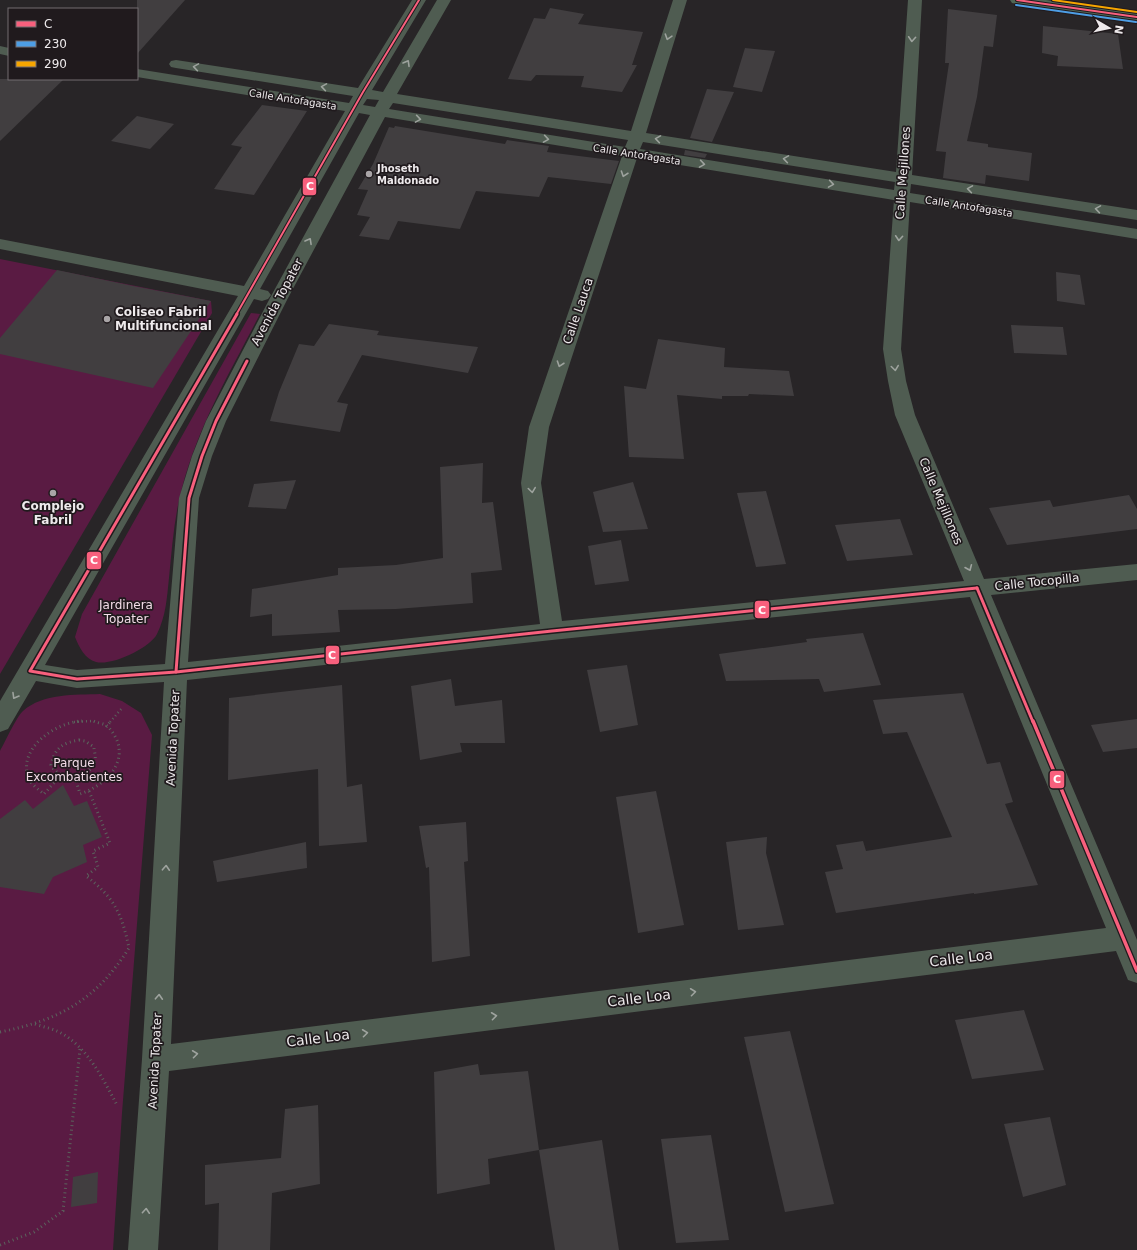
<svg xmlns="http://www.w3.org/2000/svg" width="1137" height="1250" font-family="'DejaVu Sans',sans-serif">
	<rect width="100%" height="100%" fill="#282527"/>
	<g fill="#5a1b43">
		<polygon points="0,259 211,301 212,313 0,674"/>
		<path d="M251,313L260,314C231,370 198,426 182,488C174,517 172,548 169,578C167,597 166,616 157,634C150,648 112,666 96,662C85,659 79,647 75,637L82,614Z"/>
		<path d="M100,694L122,701L141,713L152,735L122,1113L113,1250H0V751C5,742 17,716 23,711C43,693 75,695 100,694Z"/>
	</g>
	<g fill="#413e40">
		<polygon points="137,0 185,0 137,54"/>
		<polygon points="550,8 584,14 578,24 643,32 632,65 637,65 622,92 581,87 584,76 536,75 531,81 508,79 534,18 545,19"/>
		<polygon points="948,9 997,15 993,47 984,46 977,97 967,141 988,144 988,147 1032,153 1029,181 986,175 985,184 943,178 946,152 936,151 949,63 945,63"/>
		<polygon points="1043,26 1118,34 1123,69 1057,66 1058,56 1042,53"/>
		<polygon points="745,48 775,51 762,92 733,87"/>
		<polygon points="0,79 64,79 0,141"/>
		<polygon points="707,89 734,92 712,142 690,138"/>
		<polygon points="262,105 307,111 254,195 214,189 242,147 231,145"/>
		<polygon points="137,116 174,124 150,149 111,141"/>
		<polygon points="395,126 505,144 507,140 549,146 547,152 619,161 611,184 548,177 539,197 476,191 460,229 398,221 389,240 359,236 370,217 357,215 368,190 358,189 373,164 389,127 394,128"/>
		<polygon points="685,150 707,154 705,158 684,155"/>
		<polygon points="57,270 133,286 211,301 153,388 0,354 0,338"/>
		<polygon points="1056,272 1080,275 1085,305 1057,301"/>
		<polygon points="329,324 379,331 377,335 478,347 468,373 362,355 337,402 348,404 340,432 270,421 279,392 299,344 314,346"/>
		<polygon points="1011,325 1063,327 1067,355 1014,353"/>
		<polygon points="658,339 725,348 724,367 789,371 794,396 749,394 748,396 722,396 722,399 677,395 684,459 629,457 624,386 646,389"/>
		<polygon points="483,463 482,503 493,502 502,570 471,573 473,603 396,609 338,610 340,632 272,636 272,614 250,617 252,589 338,575 338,568 396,565 443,558 440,467"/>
		<polygon points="296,480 286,509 248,507 254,484"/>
		<polygon points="633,482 648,529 603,532 593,492"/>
		<polygon points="766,491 786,564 756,567 737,493"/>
		<polygon points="1129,495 1137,509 1137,529 1007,545 989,508 1050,500 1053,507"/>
		<polygon points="900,519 913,555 847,561 835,525"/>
		<polygon points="621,540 629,581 595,585 588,546"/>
		<polygon points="863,633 881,685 824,692 819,679 726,681 719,654 807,642 806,639"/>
		<polygon points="627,665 638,725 600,732 587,670"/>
		<polygon points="451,679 455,706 502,700 505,743 460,743 462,752 420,760 411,686"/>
		<polygon points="342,685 347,787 362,784 367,842 319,846 318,769 228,780 229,698"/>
		<polygon points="963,693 987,764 1000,762 1013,802 1005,804 1038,885 974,894 974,893 836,913 825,872 843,869 836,845 863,841 866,851 952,837 907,732 883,734 873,700"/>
		<polygon points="1137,719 1137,748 1103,752 1091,725"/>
		<polygon points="63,785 74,806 87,801 102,837 83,845 87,862 53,877 44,894 0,887 0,819 25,800 33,809"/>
		<polygon points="656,791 684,925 638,933 616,797"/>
		<polygon points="466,822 468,861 464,862 470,956 432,962 429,867 426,868 419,826"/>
		<polygon points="767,837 766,853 784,925 738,930 726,842"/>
		<polygon points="306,842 307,868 217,882 213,861"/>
		<polygon points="1024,1010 1044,1070 972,1079 955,1020"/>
		<polygon points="790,1031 834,1204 785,1212 744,1037"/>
		<polygon points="478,1064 480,1075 528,1071 539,1150 488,1159 490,1184 437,1194 434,1072"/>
		<polygon points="318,1105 320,1184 272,1193 270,1250 218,1250 219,1203 205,1205 205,1165 281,1158 285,1109"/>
		<polygon points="1050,1117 1066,1185 1023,1197 1004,1124"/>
		<polygon points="711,1135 729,1240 676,1243 661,1139"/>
		<polygon points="602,1140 619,1250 555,1250 539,1150"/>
		<polygon points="98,1172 97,1203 71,1207 73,1177"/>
	</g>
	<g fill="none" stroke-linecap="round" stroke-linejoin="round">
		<g stroke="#5b635d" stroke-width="2.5" stroke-dasharray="1 3" stroke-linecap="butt">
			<polyline points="74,722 93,721 96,722"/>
			<polyline points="110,722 123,707"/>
		</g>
		<g stroke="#5b635d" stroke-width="3" stroke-dasharray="1 3.5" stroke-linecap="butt">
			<polyline points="106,727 111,721"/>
			<path d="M79,740L85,741L94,747C94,751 96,756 95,760C91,779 60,783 51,765C55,748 62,743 79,740Z"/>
			<path d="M60,776L44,794C39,790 32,785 29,779C16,748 57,722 82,721"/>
			<path d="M75,777L80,794C101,787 125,768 118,743C116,737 111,729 106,725C102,723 97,723 94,721"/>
			<path d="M35,1024C43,1027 51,1028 59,1032C87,1046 103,1079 117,1105"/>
			<path d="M0,1032C60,1020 96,1000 129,948C122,914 114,897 86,876L98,867L93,851L110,843L89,791"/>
			<polyline points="0,1245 34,1232 63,1211 80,1049"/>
		</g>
		<g fill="#4f5c51" fill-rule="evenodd">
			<path d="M412,0H426L372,90L383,92L437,0H451L397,94L631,131L673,0H687L646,133L896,172L908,0H922L912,175L1137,210V220L911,184L910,193L1137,229V239L910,202L901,349L906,381L915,415L984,579L1137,564V580L991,595L1137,940V983L1128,980L1116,951L169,1071L158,1250H128L142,1059L164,682L77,688L36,681L8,729L0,732V701L238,296L0,249V239L244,286L345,111L137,77V69L349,103L353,96L176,68L171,67L169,64L171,61L176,60L358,88ZM367,99L379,100L375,107L363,105ZM393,103L628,140L625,147L389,109ZM359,113L370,115L270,298L206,421L192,456L179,498L165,664L77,670L45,665L254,299L262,301L268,299L271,295L268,291L260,289ZM385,117L622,156L529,427L521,483L540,624L188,662L199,498L212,456L226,421L288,298ZM643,142L895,182L894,190L640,149ZM637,158L894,200L883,349L888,381L895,415L964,581L562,621L541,483L549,427ZM970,597L1106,928L171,1044L187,680L552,640Z"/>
			<polygon points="0,46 9,48 9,56 0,54"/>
		</g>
		<polygon fill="#506655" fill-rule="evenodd" points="1010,0 1046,0 1137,13 1137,21 1017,4 1012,3"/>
		<g stroke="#201a1d" stroke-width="4">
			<g id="bus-1-far2">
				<polyline points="1017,0 1137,17"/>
				<polyline points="236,315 363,92 419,0"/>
			</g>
		</g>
		<g stroke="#201a1d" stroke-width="6">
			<g id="bus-1-far1">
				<polyline points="237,314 30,671 77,679 176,672 552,631 977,588"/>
				<polyline points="977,588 1033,722"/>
				<polyline points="176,672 189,498 202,456 216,421 247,361"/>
			</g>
		</g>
		<g stroke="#201a1d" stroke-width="6">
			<polyline id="bus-1" points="1033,721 1137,971"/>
		</g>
		<g stroke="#201a1d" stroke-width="4">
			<polyline id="bus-2" points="1016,5 1136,22"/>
		</g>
		<g stroke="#201a1d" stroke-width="4">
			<polyline id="bus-3" points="1053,0 1137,12"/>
		</g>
		<use href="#bus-1-far2" stroke="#f8607d" stroke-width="2"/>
		<use href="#bus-1-far1" stroke="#f8607d" stroke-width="3"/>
		<use href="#bus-1" stroke="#f8607d" stroke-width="3.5"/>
		<use href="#bus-2" stroke="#4d9ee5" stroke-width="2"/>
		<use href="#bus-3" stroke="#f7a600" stroke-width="2"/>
	</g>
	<defs><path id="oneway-chevron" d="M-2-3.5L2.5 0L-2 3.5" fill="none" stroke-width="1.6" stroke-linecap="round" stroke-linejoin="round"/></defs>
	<g stroke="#9ea39e">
		<use href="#oneway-chevron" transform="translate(668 37) rotate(108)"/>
		<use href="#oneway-chevron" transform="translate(912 39) rotate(94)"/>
		<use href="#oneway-chevron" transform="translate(407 63) rotate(-60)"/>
		<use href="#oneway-chevron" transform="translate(196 67) rotate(-171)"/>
		<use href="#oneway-chevron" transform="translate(324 87) rotate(-171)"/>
		<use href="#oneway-chevron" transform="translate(418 119) rotate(9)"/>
		<use href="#oneway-chevron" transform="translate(546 139) rotate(9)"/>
		<use href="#oneway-chevron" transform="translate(658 139) rotate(-171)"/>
		<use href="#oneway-chevron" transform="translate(786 159) rotate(-171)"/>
		<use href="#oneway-chevron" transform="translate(702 164) rotate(9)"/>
		<use href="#oneway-chevron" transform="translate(624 174) rotate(109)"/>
		<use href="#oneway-chevron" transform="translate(831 184) rotate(9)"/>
		<use href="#oneway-chevron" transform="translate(970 189) rotate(-171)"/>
		<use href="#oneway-chevron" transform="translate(1098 209) rotate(-171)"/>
		<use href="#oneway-chevron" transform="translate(899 238) rotate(94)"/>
		<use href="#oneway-chevron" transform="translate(309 241) rotate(-61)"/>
		<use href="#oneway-chevron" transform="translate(560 364) rotate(109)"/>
		<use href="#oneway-chevron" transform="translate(895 368) rotate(82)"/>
		<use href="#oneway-chevron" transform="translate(532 490) rotate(82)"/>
		<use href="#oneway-chevron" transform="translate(969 568) rotate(67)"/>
		<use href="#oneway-chevron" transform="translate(15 696) rotate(120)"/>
		<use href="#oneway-chevron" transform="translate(166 868) rotate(-87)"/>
		<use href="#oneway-chevron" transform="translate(693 992) rotate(-7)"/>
		<use href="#oneway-chevron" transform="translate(159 997) rotate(-87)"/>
		<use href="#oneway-chevron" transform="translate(494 1016) rotate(-7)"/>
		<use href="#oneway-chevron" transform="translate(365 1033) rotate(-7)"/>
		<use href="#oneway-chevron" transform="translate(195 1054) rotate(-7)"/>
		<use href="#oneway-chevron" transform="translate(146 1211) rotate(-86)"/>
	</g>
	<g fill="#a9a5a7" stroke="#201a1d" stroke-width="1.5">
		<circle cx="369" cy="174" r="4"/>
		<circle cx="107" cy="319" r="4"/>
		<circle cx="53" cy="493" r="4"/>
	</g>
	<g text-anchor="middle" stroke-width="3.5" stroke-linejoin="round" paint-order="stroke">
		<g font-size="10" fill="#eeeaec" stroke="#201a1d">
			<text transform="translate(293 99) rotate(9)" y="4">Calle Antofagasta</text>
			<text transform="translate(637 154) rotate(9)" y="4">Calle Antofagasta</text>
			<text transform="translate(969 206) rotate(9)" y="4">Calle Antofagasta</text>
		</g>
		<g font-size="10" font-weight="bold" fill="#eeeaec" stroke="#201a1d" text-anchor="start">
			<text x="377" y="172">Jhoseth<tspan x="377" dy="12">Maldonado</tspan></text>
		</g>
		<g font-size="12" fill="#eeeaec" stroke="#201a1d">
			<text transform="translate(903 173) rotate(-86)" y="4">Calle Mejillones</text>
			<text transform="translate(277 302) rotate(-62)" y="4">Avenida Topater</text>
			<text transform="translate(578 311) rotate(-71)" y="4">Calle Lauca</text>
			<text transform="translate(941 501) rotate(67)" y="4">Calle Mejillones</text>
			<text transform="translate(1037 582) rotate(-6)" y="4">Calle Tocopilla</text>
			<text transform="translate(173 738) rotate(-87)" y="4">Avenida Topater</text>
			<text transform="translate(155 1061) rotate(-87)" y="4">Avenida Topater</text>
		</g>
		<g font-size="12" font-weight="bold" fill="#eeeaec" stroke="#201a1d" text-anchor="start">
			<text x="115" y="316">Coliseo Fabril<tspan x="115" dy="14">Multifuncional</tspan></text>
			<text x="53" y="510" text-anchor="middle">Complejo<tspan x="53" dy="14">Fabril</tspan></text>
		</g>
		<g font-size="12" fill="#f2dbe7" stroke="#201a1d">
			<text x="126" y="609">Jardinera<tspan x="126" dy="14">Topater</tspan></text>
			<text x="74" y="767">Parque<tspan x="74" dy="14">Excombatientes</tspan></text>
		</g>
		<g font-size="14" fill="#eeeaec" stroke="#201a1d">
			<text transform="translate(961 958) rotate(-7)" y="5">Calle Loa</text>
			<text transform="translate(639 998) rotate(-7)" y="5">Calle Loa</text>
			<text transform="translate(318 1038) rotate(-7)" y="5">Calle Loa</text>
		</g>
	</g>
	<g stroke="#201a1d" stroke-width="1.5">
		<rect x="302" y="177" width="15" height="19" rx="4" fill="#f8607d"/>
		<rect x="86" y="551" width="16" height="19" rx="4" fill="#f8607d"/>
		<rect x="754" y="600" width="16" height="19" rx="4" fill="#f8607d"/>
		<rect x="325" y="645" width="15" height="20" rx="4" fill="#f8607d"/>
		<rect x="1049" y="770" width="16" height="19" rx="4" fill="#f8607d"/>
	</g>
	<g font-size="11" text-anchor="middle" font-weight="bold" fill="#fff">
		<text x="310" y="190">C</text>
		<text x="94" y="564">C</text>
		<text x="762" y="614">C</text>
		<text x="332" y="659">C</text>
		<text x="1057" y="783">C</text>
	</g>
	<rect x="8" y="8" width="130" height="72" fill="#201a1d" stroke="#726d70"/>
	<rect x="16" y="21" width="20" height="6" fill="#f8607d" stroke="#726d70"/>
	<text x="44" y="28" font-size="12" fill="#eeeaec">C</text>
	<rect x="16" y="41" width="20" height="6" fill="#4d9ee5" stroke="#726d70"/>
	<text x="44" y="48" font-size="12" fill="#eeeaec">230</text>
	<rect x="16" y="61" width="20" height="6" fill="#f7a600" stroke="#726d70"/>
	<text x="44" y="68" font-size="12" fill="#eeeaec">290</text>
	<g transform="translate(1109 28) rotate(99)" stroke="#201a1d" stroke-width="3" paint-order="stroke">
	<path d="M0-3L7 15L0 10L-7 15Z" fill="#eeeaec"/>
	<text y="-6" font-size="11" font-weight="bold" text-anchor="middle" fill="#eeeaec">N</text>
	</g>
</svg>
